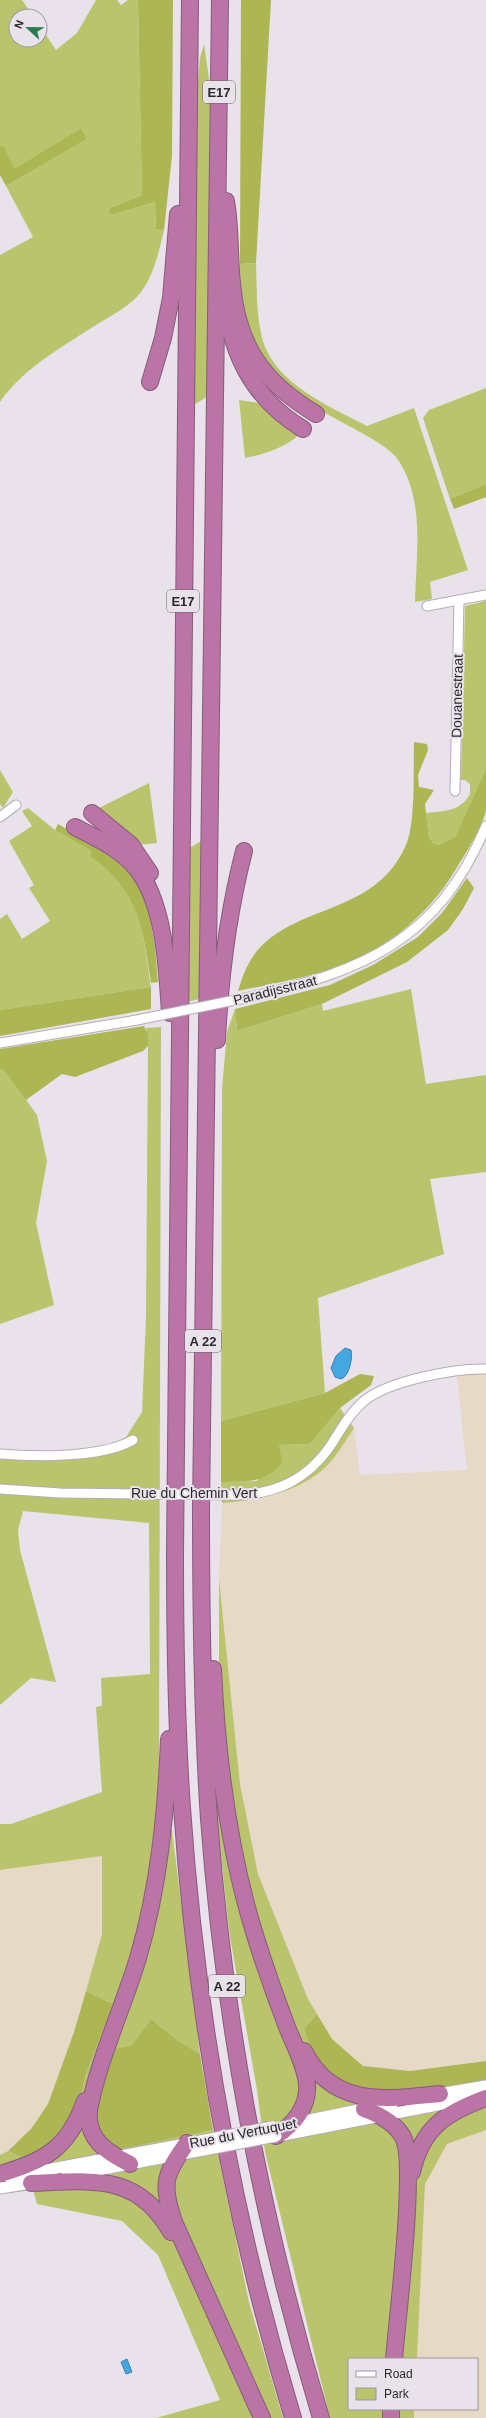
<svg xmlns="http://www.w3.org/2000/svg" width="486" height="2418" font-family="Helvetica,sans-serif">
	<rect width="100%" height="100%" fill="#e9e2eb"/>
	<g fill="#e6d9c5">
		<polygon points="476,1373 486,1374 486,2061 410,2071 363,2066 332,2039 308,1999 258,1874 240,1784 219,1579 222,1503 253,1500 276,1494 332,1460 354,1428 360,1475 467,1470 457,1376"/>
		<polygon points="102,1856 102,1934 74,2032 48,2104 31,2129 8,2151 0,2155 0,1870"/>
		<polygon points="486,2130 486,2418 414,2418 414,2409 477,2409 477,2359 417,2359 425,2184 447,2144"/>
	</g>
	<g fill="#bac46c">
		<path d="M0,0H22L33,16H16V40H40V26L56,50L77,33L96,0H117L121,5L128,0H138L142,195L108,209L111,215L155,202L156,229L164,230C159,251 154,275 141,292C130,306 114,314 99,323C64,346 24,367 0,402V255L33,237L6,186L87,139L81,128L15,170L3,147H0Z"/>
		<polygon points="204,44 210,85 208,396 189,408 196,105 200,58"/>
		<path d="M256,263C257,286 256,311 261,333C270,382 329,406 367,426L414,408L468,570L430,582L432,599L415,602C416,555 426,498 396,457C387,446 363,434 351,427C331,416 300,400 283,386C249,357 240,307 240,264Z"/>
		<polygon points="486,388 486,484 450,499 423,418 429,410"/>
		<path d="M239,400L259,403L300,434C284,448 265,454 245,458Z"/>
		<path d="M486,601V769L455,837L439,845L433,843L429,839L426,813C445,811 461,811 470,794V784L465,780H461L465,606Z"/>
		<polygon points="0,770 13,792 3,808 0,804"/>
		<polygon points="149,783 157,843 138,845 95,810"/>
		<path d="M28,808L55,830L93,851L91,856C141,890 143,932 151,987L0,1010V919L7,914L22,939L50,921L29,888L34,885L9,841L32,826L22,811Z"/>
		<polygon points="203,840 199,999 187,1002 188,849"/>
		<polygon points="411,989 426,1084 486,1075 486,1172 430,1179 444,1254 318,1298 325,1393 221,1421 222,1089 227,1032 235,1009 237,1031 322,1004 323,1011"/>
		<polygon points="161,1027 159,1767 155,1825 172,1830 200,2054 177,2040 151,2019 131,2046 122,2149 213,2130 249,2302 283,2418 156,2418 220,2400 158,2255 122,2221 37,2204 33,2190 0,2194 0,2155 8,2151 20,2157 79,2104 86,2074 113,2004 86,1991 102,1934 102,1856 0,1870 0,1824 11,1824 102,1792 96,1707 102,1706 101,1678 150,1674 149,1523 23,1511 18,1530 20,1550 56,1682 31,1678 0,1705 0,1458 28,1461 71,1457 73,1450 113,1444 126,1437 142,1412 146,1317 148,1046 146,1028"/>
		<polygon points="0,1069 4,1069 37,1115 47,1161 36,1223 54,1305 0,1324"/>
		<path d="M340,1408L354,1428C347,1438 341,1449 333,1459C307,1491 261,1500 222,1503L221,1482L257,1481L279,1445L310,1444Z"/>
		<polygon points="219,1579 240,1784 258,1874 308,1999 317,2014 304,2029 320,2064 417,2090 486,2081 486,2130 447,2144 425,2184 417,2359 349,2359 349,2409 414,2409 414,2418 330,2418 265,2152 257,2090 229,1931 215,1796 230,1787 219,1689"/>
	</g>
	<g fill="#acb652">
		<polygon points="138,0 173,0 172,156 164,230 156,229 155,202 111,215 108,209 142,195"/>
		<polygon points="241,0 271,0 256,263 240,264"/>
		<polygon points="81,128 87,139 6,186 0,175 0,147 3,146 15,169"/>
		<polygon points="486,484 486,497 454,509 450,499"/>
		<path d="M414,742L427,744L428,750L418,775L419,787L434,790L425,804L429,838L433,843L439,845L455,837L486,769C486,782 486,796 486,809C484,826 465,854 456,869C426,919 379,956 322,972C295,980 266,985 238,991C242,978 246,966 254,955C292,903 375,917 406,845C416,822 413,769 414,742Z"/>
		<path d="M58,824L116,856L137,879L146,895L155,947L158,982L151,983C143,930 139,889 90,856L92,851L55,830Z"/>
		<polygon points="467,878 474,888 463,909 448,930 407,962 322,1004 237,1031 235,1009 330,985 373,965 418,937 442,913"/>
		<polygon points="151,987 151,1009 0,1036 0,1010"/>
		<polygon points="144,1026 148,1035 148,1046 143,1051 75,1077 62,1074 26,1100 4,1070 0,1069 0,1049"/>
		<path d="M360,1374L374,1376L371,1385L340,1408L310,1444L279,1445L282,1463C264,1484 247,1481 221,1482V1421L325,1393Z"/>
		<polygon points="86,1991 113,2004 86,2074 79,2104 60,2135 46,2147 20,2157 8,2151 31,2129 48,2104 74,2032"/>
		<path d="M317,2014L332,2039L363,2066L410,2071L486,2061V2081C435,2087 361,2109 321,2065C313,2056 309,2040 304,2029Z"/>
		<path d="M151,2019L177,2040L200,2054L213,2130L122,2149C71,2134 101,2082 115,2049L131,2046Z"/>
	</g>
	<g fill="#44a7e2" stroke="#3c81ab">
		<path d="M345,1348L351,1350C353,1358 349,1377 341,1379L335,1377L331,1368L336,1356Z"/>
		<polygon points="127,2359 132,2372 126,2374 121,2362"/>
	</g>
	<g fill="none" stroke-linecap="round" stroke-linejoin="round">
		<g stroke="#b3adb6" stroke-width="11">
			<g id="minor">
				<polyline points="427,606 486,595"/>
				<polyline points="455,791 459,600"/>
				<polyline points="0,817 16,805"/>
				<path d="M250,997C363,971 438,941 486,826"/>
				<polyline points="0,1043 137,1020"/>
				<path d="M0,1454C36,1457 102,1458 133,1440"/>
				<polyline points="0,1489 60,1493 142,1494"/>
				<path d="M233,1495C275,1495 307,1480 331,1445C341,1429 350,1413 364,1401C388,1381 455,1368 486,1369"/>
			</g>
		</g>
		<g stroke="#b3adb6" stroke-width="13">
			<g id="tertiary">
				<polyline points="433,2095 486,2086"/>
				<polyline points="290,2124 393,2103"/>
				<polyline points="278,2136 473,2098"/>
				<polyline points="66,2176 203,2150"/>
				<polyline points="9,2177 201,2141"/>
				<polyline points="0,2188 37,2182"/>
			</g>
		</g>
		<g stroke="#885a7b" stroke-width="18">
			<g id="motorway">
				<path d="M190,0L175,1553C175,1638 176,1723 182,1808C196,2014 233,2220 293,2418"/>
				<path d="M220,0L201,1509C201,1613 202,1716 209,1819C224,2022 262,2223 321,2418"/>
				<path d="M226,201C231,229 229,255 232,283C237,346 263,382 316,414"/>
				<path d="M226,288C226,348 252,398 303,429"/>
				<polyline points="150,382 163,338 171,298 178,214"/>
				<polyline points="92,813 131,845 150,873"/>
				<path d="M75,827C96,838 121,849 136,868C165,903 167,969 170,1013"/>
				<path d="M217,1040C220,976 228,913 244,851"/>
				<path d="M213,1669C217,1758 228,1847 254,1932C264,1964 275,1996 287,2027C294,2045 305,2064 307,2084C309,2107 293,2125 276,2136"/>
				<path d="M304,2051C333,2109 387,2099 440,2094"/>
				<path d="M364,2109C378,2114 395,2123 403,2137C417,2163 397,2320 394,2359"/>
				<path d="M187,2143C163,2176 162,2184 174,2222L262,2418"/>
				<path d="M130,2164C106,2152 86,2139 89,2110C99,2058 123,2008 138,1958C159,1887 166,1813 169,1739"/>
				<path d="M412,2172C422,2128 445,2113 486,2098"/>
				<path d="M0,2174C46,2161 69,2147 85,2101"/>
				<path d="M31,2183C91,2181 137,2172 171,2232"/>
				<polyline points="391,2418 391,2409"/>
			</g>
		</g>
		<use href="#minor" stroke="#fff" stroke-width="9"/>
		<use href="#tertiary" stroke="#fff" stroke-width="11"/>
		<use href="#motorway" stroke="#ba75a6" stroke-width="16"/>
		<g stroke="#b3adb6" stroke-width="11" stroke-linecap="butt">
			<g id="minor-bridge">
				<polyline points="137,1020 250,997"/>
				<polyline points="142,1494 233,1495"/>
			</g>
		</g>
		<g stroke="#b3adb6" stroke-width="13" stroke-linecap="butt">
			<g id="tertiary-bridge">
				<polyline points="201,2141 273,2127"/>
				<polyline points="203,2150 276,2136"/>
			</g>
		</g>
		<use href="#minor-bridge" stroke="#fff" stroke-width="9"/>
		<use href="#tertiary-bridge" stroke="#fff" stroke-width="11"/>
	</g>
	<g text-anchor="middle" stroke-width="4" stroke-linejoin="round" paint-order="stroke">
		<g fill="#e9e2eb" stroke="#646065" stroke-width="1">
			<rect x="203" y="81" width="32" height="22" rx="3"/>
			<rect x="167" y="590" width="32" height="22" rx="3"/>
			<rect x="185" y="1330" width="36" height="22" rx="3"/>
			<rect x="209" y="1975" width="36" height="22" rx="3"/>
		</g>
		<g font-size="13" font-weight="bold" fill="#2b282c">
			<text x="219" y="97">E17</text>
			<text x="183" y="606">E17</text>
			<text x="203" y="1346">A 22</text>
			<text x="227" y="1991">A 22</text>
		</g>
		<g font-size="14" fill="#2b282c" stroke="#e9e2eb">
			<text transform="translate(457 696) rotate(-89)" y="5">Douanestraat</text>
			<text transform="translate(275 990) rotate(-14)" y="5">Paradijsstraat</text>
			<text x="194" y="1498">Rue du Chemin Vert</text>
			<text transform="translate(243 2133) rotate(-11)" y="5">Rue du Vertuquet</text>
		</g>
	</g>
	<rect x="348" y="2358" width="130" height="52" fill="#e9e2eb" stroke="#9d989f"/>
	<rect x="356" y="2371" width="20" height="6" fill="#ffffff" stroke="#9d989f"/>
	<text x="384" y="2378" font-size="12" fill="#2b282c">Road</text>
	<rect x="356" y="2388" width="20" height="12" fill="#bac46c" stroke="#9d989f"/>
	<text x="384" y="2398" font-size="12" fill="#2b282c">Park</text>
	<g transform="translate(28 28) rotate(292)"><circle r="19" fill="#e9e2eb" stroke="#9d989f"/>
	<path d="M0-3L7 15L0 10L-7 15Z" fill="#297b4d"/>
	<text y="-6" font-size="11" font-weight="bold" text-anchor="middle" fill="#2b282c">N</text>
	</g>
</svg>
